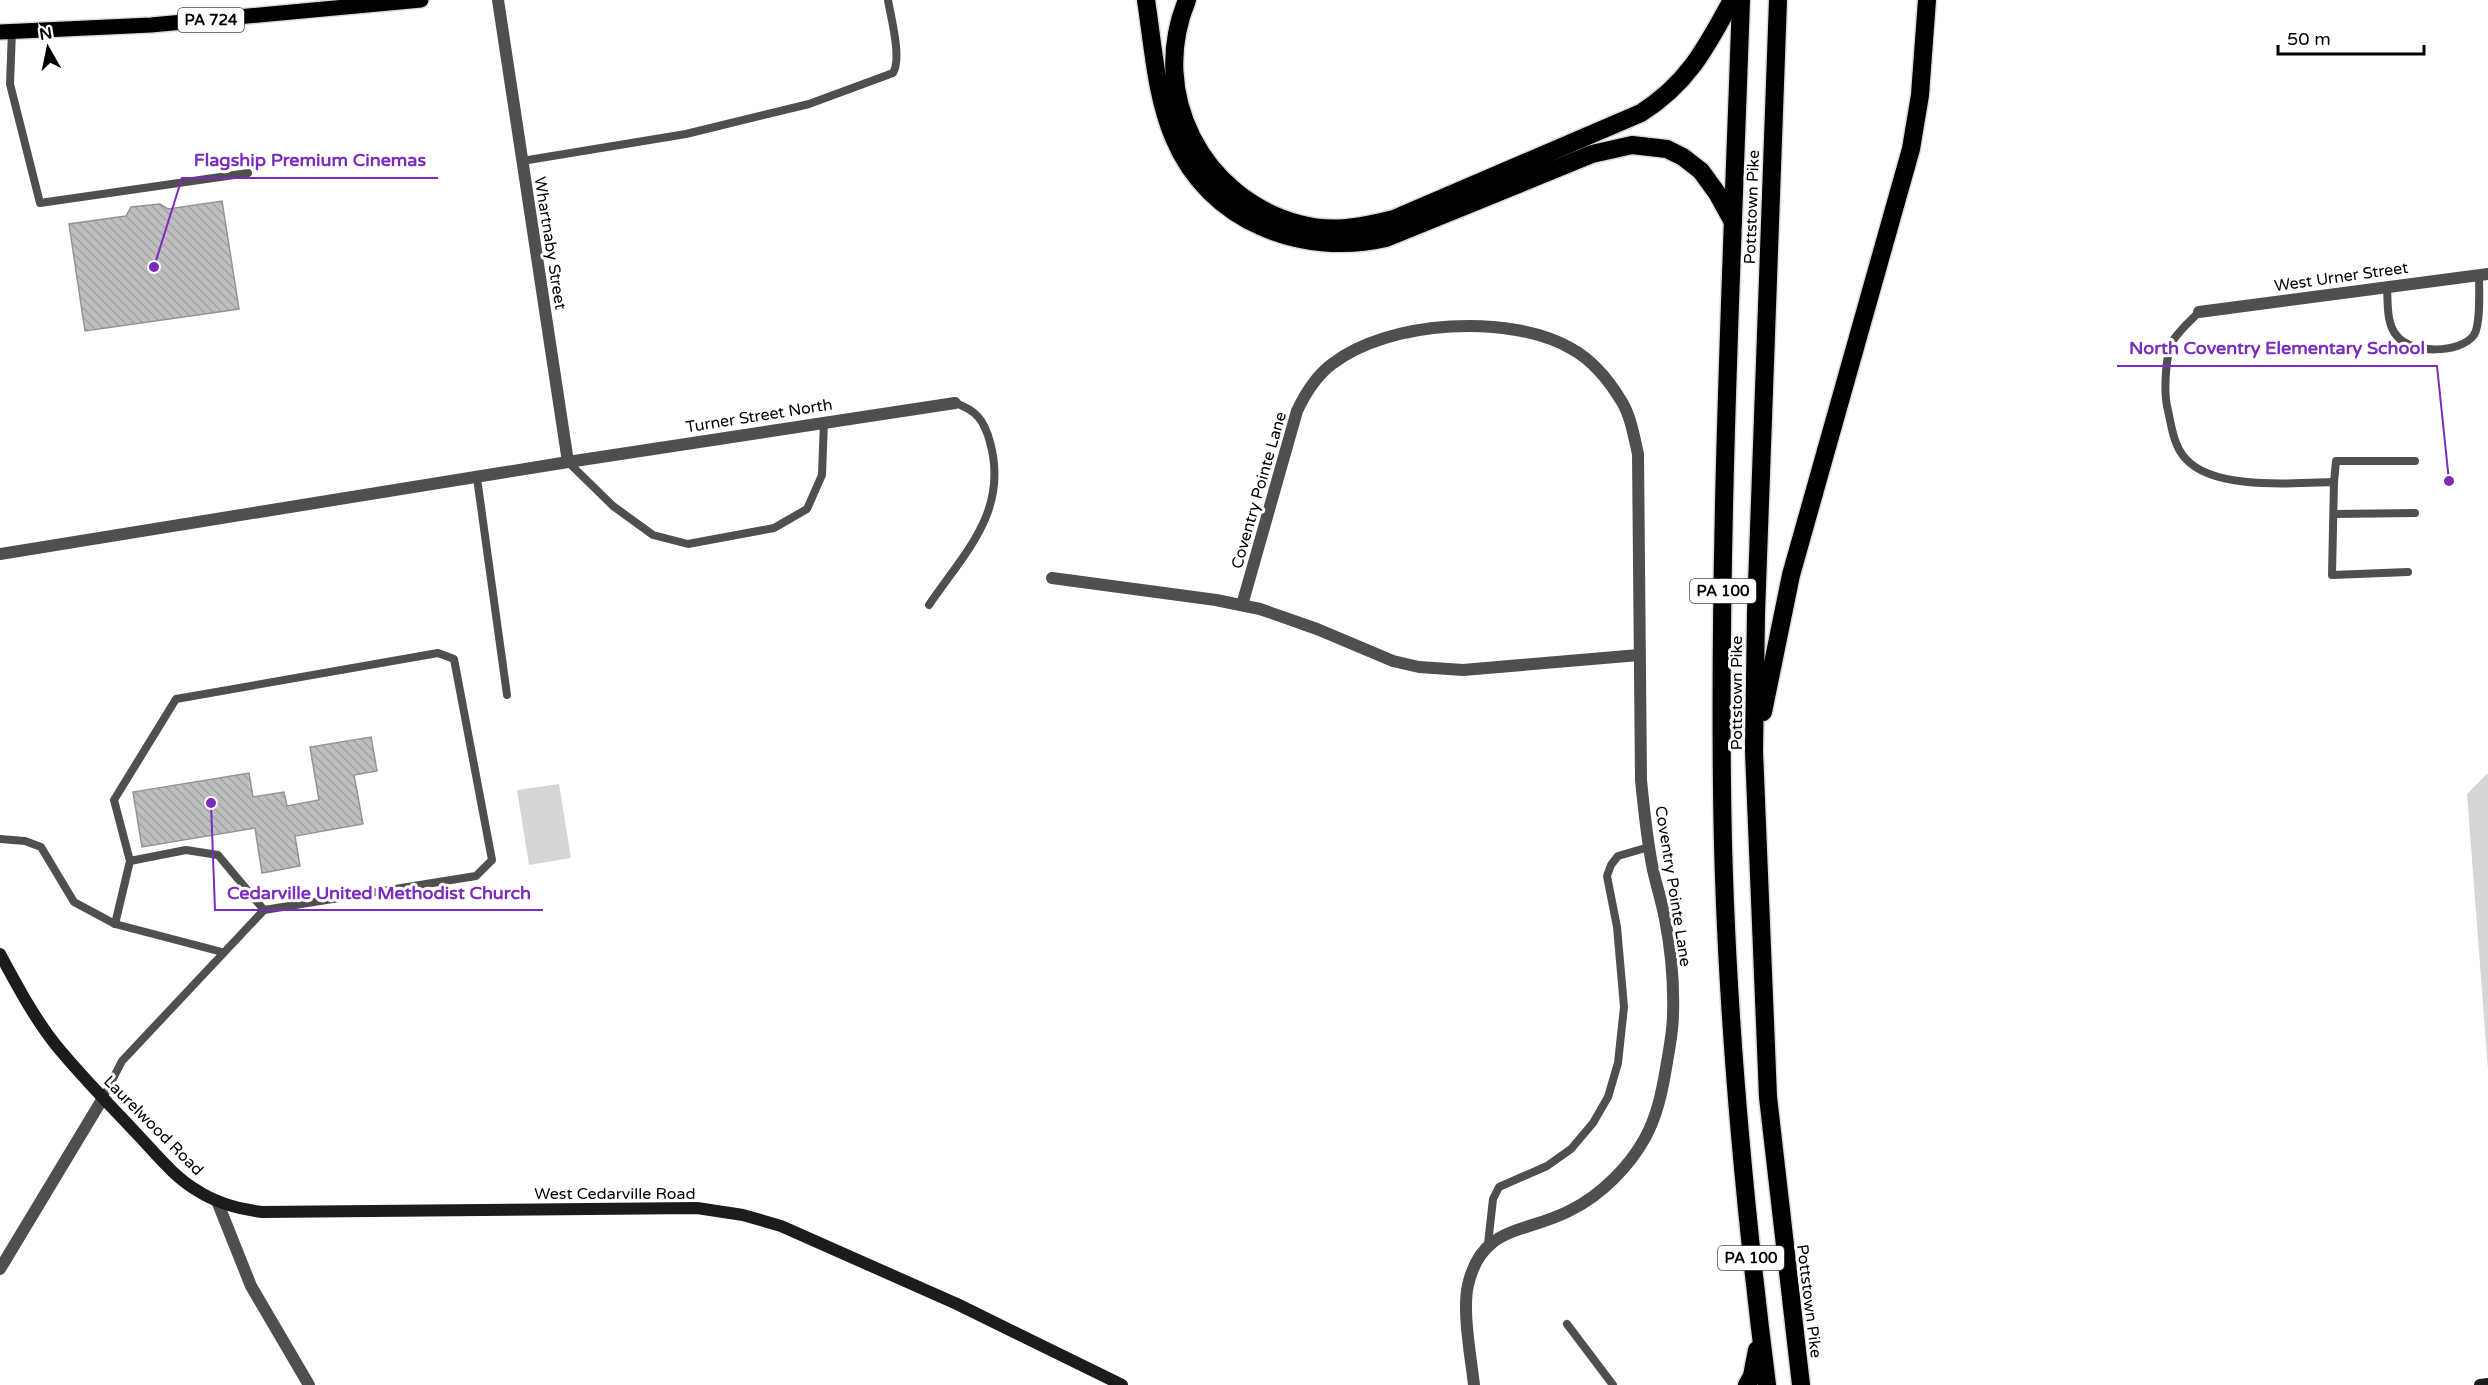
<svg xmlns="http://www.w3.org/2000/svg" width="2488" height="1385" font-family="'Varela Round',sans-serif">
	<defs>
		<pattern id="building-back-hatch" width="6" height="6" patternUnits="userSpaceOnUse" patternTransform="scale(1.5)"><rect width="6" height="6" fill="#bfbfbf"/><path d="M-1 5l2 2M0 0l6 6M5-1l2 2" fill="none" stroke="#a2a2a2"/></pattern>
	</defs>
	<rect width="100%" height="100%" fill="#fff"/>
	<g fill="#d6d6d6">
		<polygon points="2487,774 2488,774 2488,1069 2467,794"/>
		<polygon points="559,784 571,858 529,865 517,790"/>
	</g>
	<g fill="url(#building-back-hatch)" stroke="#939393" stroke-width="1.5">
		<polygon points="222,201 239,309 85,331 69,224 126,216 131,207 160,204 168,209"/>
		<polygon points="371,737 377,771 354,775 363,824 295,836 300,866 262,873 255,828 142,847 133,792 249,773 253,797 284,792 287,806 319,800 310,747"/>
	</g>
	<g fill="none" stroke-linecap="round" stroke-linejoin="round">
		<g stroke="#dbdbdb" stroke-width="18">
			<polyline id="primary" points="0,32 151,25 421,0"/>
		</g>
		<g stroke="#dbdbdb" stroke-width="21">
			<g id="highway">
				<path d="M1146,0C1153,45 1156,96 1174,138C1209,222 1302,257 1386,238L1592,154L1632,145L1667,149L1683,157L1701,171L1717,193L1733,222"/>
				<path d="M1187,0C1148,94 1202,198 1299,224C1331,233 1363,227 1394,219L1641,113C1688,83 1706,48 1732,0"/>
				<path d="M1741,0C1732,262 1719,525 1722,787C1724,988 1742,1187 1767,1385"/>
				<polyline points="1778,0 1756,613 1754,751 1768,1097 1801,1385"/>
				<polyline points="1763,712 1791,575 1911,149 1920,95 1927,0"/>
				<polyline points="1747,1385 1752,1376 1757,1350"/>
			</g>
		</g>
		<g stroke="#4f4f4f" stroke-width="8">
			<polyline points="12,31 10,84 40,203 248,173"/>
			<path d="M522,161L686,134L809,104L893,73C902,58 891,18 888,0"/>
			<path d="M2387,287C2388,302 2386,324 2397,336C2411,354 2460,354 2474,335C2481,324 2479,289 2479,275"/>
			<path d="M2199,312C2190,321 2181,329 2174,339C2165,353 2164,391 2167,406C2171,423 2173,445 2185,458C2213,491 2295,483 2334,482L2332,575L2408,572"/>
			<polyline points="568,462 613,506 653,535 688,544 774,528 807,509 822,475 824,421"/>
			<polyline points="477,478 507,695"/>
			<polyline points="2334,482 2336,461 2415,461"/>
			<polyline points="2334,514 2415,513"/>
			<path d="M929,605C965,552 1009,511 990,442C984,420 976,410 955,403"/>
			<polyline points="0,839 25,841 41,847 74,902 115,924 222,952"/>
			<polyline points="130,861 186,850 218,855 264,910"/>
			<polyline points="103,1098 122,1061 264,910 476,876 492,860 454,659 438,653 176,699 114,800 130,861 115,924"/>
			<polyline points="1488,1244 1493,1199 1499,1187 1547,1166 1571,1149 1593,1123 1608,1097 1618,1063 1624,1007 1617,927 1607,876 1611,865 1618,856 1649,847"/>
			<polyline points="1567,1324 1613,1385"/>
		</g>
		<g stroke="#4f4f4f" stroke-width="12">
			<polyline points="498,0 568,462"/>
			<polyline points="2199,312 2488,274"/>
			<polyline points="0,554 568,462 955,403"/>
			<polyline points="1052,578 1216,600 1260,609 1317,629 1393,661 1419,667 1463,670 1639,655"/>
			<path d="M1242,605L1297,411C1305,394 1316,376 1332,364C1389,320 1510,313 1572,349C1592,360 1610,382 1622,402C1631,417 1634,437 1638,454L1641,780C1644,811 1647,840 1653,870C1657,887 1662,903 1665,919C1671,950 1674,983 1673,1014C1673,1032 1669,1050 1666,1068C1662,1092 1657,1116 1645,1138C1629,1167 1601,1195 1571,1210C1526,1234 1482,1224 1468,1285C1462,1311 1471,1358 1474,1385"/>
			<polyline points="217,1201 251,1286 309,1385"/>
			<polyline points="0,1269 103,1098"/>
		</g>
		<g stroke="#1c1c1c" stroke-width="12">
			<path d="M0,954C17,985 33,1016 55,1044C81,1076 110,1105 138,1135C157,1155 174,1177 198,1191C218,1204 239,1209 262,1212L697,1208L743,1215L781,1226L957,1304L1122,1385"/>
			<polyline points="2480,1385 2488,1384"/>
		</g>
		<use href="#primary" stroke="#000" stroke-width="15"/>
		<use href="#highway" stroke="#000" stroke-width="18"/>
	</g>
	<g text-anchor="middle" stroke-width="6" stroke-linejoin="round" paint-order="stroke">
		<g fill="#fff" stroke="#4c4c4c" stroke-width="1.5">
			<rect x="178" y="8" width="66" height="24" rx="4.5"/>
			<rect x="1690" y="579" width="66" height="24" rx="4.5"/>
			<rect x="1718" y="1246" width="66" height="24" rx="4.5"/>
		</g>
		<g font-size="15" font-weight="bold" fill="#000">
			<text x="211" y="25">PA 724</text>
			<text x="1723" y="596">PA 100</text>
			<text x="1751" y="1263">PA 100</text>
		</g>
		<g font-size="16" fill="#000" stroke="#fff">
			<text transform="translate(1751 207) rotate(-88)" y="6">Pottstown Pike</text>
			<text transform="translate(551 243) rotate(81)" y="6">Whartnaby Street</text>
			<text transform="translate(2341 276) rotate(-8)" y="6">West Urner Street</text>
			<text transform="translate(759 415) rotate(-9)" y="6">Turner Street North</text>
			<text transform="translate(1258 490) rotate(-74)" y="6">Coventry Pointe Lane</text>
			<text transform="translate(1736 693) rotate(-90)" y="6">Pottstown Pike</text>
			<text transform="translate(1674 886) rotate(81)" y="6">Coventry Pointe Lane</text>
			<text transform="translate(154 1125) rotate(45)" y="6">Laurelwood Road</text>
			<text x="615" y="1199">West Cedarville Road</text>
			<text transform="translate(1810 1301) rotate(83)" y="6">Pottstown Pike</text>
		</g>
	</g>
	<path fill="none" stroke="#7b2cbf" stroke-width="2" d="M154 267L182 178H438M2449 481L2437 366H2117M211 803L215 910H543"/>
	<g fill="#7b2cbf" stroke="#fff" stroke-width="2">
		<circle cx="154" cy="267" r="6"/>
		<circle cx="2449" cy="481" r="6"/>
		<circle cx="211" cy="803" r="6"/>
	</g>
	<g font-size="18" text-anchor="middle" font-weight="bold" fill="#7b2cbf" stroke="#fff" stroke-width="6" stroke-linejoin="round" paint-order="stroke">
		<text x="310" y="166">Flagship Premium Cinemas</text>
		<text x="2277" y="354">North Coventry Elementary School</text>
		<text x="379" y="899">Cedarville United Methodist Church</text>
	</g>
	<g transform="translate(48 48) rotate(351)" stroke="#ffffff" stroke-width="4.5" paint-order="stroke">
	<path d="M0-4.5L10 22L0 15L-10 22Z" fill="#000000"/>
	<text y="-9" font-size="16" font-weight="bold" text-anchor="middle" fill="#000000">N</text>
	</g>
	<path d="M2278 45v9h146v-9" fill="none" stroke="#000000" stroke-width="3"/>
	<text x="2287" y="45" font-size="18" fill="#000000" stroke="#ffffff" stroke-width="4.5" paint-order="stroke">50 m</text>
</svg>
